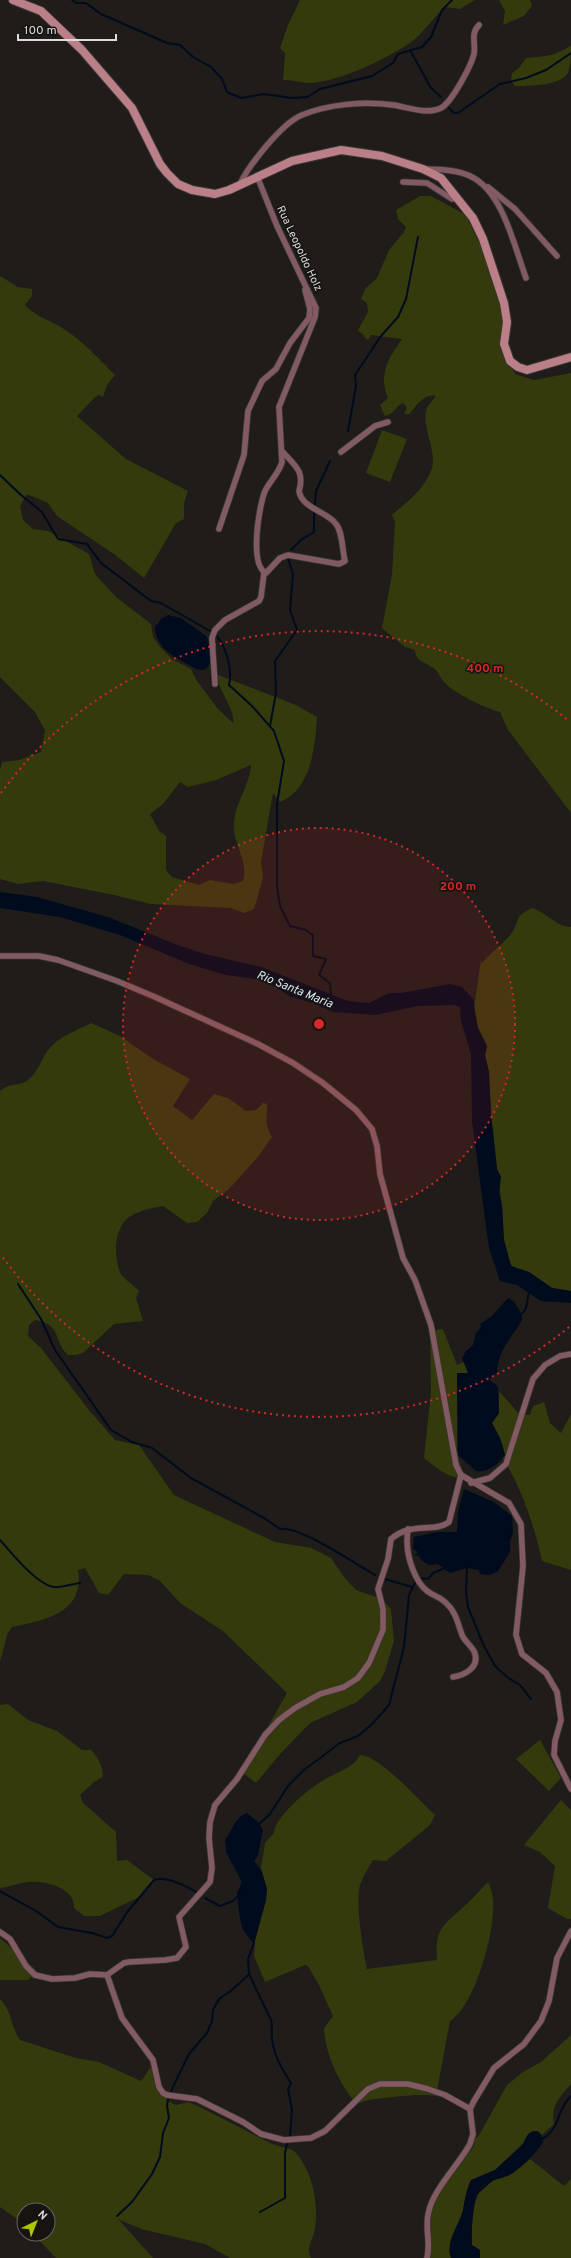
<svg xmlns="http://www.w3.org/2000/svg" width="571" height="2258" font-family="Overpass,sans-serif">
	<rect width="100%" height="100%" fill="#1f1c1a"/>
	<g fill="#353a0d" fill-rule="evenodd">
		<path d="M300,0H475L460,9L446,7C434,16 427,28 416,38C395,56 335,84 307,83C299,82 291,80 283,80L285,53L280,48L288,25Z"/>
		<polygon points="499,0 530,0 532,6 524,16 503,25 505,11"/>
		<path d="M571,45C571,54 571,65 568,73C561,86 528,86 515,86L511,81L512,73L519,68L526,58C543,57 557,56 571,45Z"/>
		<path d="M420,196H431L466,215L507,303V359L515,374L534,380L571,373V813L508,730L500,712C487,709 454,693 445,683C441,679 439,674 436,670C428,662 416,664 415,650L405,647L382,628L392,575L395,522L392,515C408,501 425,489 432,468C437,448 419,424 428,406C430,402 434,399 436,396C425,393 416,405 410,414H404L407,408L403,403C395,406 396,413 385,416L380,405L388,398C378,376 388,358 402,339L371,335L368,340L358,330L368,312L367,303L361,299L365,289L377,278L389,250L404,232L406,227L398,219L396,210Z"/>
		<path d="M0,276L18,287L32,289V296L25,305C35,317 51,320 64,329C84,342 98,358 115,375L107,385L103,397L99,395L95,397L77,416L126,459L188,491L184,503V519L176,523L144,578L114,554L57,516L48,503L27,494L20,506L23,520L33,529L48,531L89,554L95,574L116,597L151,624L153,637L161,648L172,659L191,669L197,681L217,708L233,723C236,710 217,690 218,675L296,705L317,717C315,746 312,789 280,802L273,793L261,862L263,878L254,909L244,913L231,908L151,904L114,895L43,881L18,884L0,879V770L2,762L19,760L41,752L45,730L35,712L0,677ZM251,765C250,784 236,802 234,821C231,842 249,860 243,881L233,884L210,880L199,885L172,877L166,870V836L159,831L150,814L163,804L180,782L188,787L216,780Z"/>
		<polygon points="382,430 407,439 390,482 366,473"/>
		<path d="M532,908C546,912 556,927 571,927V1291L552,1288L529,1272L513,1267L510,1263L504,1240L502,1205L497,1169L491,1114L489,1072L485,1055L487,1046L478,1028L474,1008L481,960L482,963C491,952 503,944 511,934C521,921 512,917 532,908Z"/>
		<path d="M91,1023L120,1036L153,1059L190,1079L173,1106L192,1120L214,1094L228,1098L246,1111L256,1110L263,1103L267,1104C268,1120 263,1120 272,1137L257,1158L229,1189L213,1201L207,1213L197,1222L187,1223L163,1206C135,1211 118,1216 116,1247C116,1254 117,1267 121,1274C125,1280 134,1285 139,1291L136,1298L143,1321L114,1324L83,1353L76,1355H68C53,1341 62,1324 35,1320L29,1325L28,1336L41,1348L89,1410L115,1440L139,1445L174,1495L275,1542L311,1548L331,1558L344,1577L356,1590L382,1599L391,1609L394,1641L385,1671L380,1681L357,1702L310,1723L281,1753L256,1783L242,1772L287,1693L223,1631L180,1603L159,1580L148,1575L124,1574L108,1595L99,1593L85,1568L78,1570C85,1613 45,1620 12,1627L7,1635L0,1662V1091C8,1083 21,1086 28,1080C39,1071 41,1059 49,1049C58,1037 78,1030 91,1023Z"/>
		<path d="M443,1329L457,1365L463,1362L469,1371L467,1373H457V1450L463,1478C448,1479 435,1466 424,1458L431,1392L430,1331Z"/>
		<path d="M499,1391L520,1415H530L533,1406L544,1402L550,1423L561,1433L571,1414V1570L542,1561C534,1524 522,1490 503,1458L505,1455L502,1443L492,1423L499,1413Z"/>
		<path d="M8,1704L28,1720L57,1731L82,1750H91C99,1758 102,1765 103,1777L94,1782L80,1795L83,1803L116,1832L117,1861L127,1860L154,1880L139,1897L100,1916H84L74,1908C76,1888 44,1880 28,1882C18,1883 10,1887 0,1888V1705Z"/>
		<polygon points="540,1740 561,1778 549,1791 516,1759"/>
		<path d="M360,1755C379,1755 420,1801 435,1815L430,1825L386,1861L373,1860C368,1868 363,1876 360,1885C355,1903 363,1949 367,1969L437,1960C435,1933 440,1927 460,1910C470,1902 479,1891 488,1882C490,1887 493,1894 493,1900C496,1929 475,2006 450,2021L436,2096C420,2093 392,2097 375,2099C368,2099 363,2103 356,2103C339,2084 325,2053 324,2028L333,2016L319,1985L308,1966L305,1965L265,1982L254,1956L255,1946L254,1944L266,1900L267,1889L261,1868L265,1843L274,1833C275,1817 308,1789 322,1781C335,1772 352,1770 360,1755Z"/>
		<polygon points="561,1800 571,1810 571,1919 567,1919 548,1908 555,1866 540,1852 524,1845"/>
		<polygon points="0,1938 37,1971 28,1980 0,1980"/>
		<path d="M0,1999C12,2010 11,2028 20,2040L76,2058L99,2062L141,2081L153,2064L163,2094L169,2102L176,2105L188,2102L200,2107L272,2144L293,2150C312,2168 319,2203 315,2228C314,2238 305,2248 311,2258H230L205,2244L141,2229L118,2219L153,2258H56L33,2234H48V2210H24V2224L0,2207Z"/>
		<path d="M571,2035V2084C560,2097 550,2106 554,2124L542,2135L538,2131L526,2137L523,2144L495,2170L471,2180C466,2190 465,2200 463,2210C459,2226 445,2241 451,2258H427C434,2244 427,2230 431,2215C438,2189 458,2167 474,2146L473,2138L478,2137L507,2085L523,2072L541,2062Z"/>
		<path d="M530,2159L564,2186L571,2179V2258H480V2250L472,2245C471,2228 472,2193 487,2183C494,2179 503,2178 510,2175C517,2171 524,2164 530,2159Z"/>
	</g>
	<g fill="#000b1d">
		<path d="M168,615L181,618L206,636C211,644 214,662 206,669C200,672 195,668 189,665C173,656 156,648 155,627L162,618Z"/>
		<polygon points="0,892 37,897 108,917 175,944 205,954 261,967 348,1001 369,1003 389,993 401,993 450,984 462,987 473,999 478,1028 487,1046 485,1055 489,1072 491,1114 497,1169 501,1177 499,1193 502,1205 504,1240 511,1266 529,1272 552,1288 571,1291 571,1303 541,1301 517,1285 500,1281 489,1248 472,1121 471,1054 461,1021 460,1007 454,1005 417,1006 376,1015 333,1012 313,1003 291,997 276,987 255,979 226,975 189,964 120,935 60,917 0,908"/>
		<path d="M508,1298C514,1300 523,1313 522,1320C512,1337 497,1352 497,1373L489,1379L498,1387L499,1413L492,1423L500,1438L505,1455C499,1464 487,1473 476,1471L458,1455L457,1373H468L462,1358L466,1351L473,1345L476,1333L481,1327L480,1324L492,1316Z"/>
		<polygon points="464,1489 494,1502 512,1516 513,1533 510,1541 510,1551 507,1557 498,1571 490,1575 480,1574 479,1570 467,1568 450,1573 438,1564 429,1565 421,1560 419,1556 414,1555 418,1552 413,1549 414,1537 437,1532 457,1532 458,1512"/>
		<path d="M247,1813L259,1823L263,1830L258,1855L254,1861L262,1872L267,1889L266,1900L254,1944L243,1930L240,1919L237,1893L242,1882L226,1852L225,1840C233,1830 234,1818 247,1813Z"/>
		<path d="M533,2131C541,2131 542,2135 543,2142C535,2155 524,2165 511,2174C501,2180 487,2179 479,2190C473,2198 471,2234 472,2245L480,2250V2258H451C445,2242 459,2226 463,2210C465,2200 466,2190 471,2180L495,2170L523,2144L528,2134Z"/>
	</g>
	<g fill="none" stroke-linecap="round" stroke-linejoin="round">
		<g stroke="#000b1d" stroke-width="2">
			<polyline points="72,0 76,3 86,3 101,14 167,43 180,45 193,57 211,67 222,79 227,92 241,98 264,94 292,98 307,97 320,89 372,76 393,63 398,54 422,47 431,37 442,10 452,0"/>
			<polyline points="410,50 431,88 441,97"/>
			<polyline points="449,108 454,113 458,113 500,84 526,78 546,70 571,53"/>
			<polyline points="348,431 356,386 355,375 381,336 398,317 406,299 418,237"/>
			<polyline points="0,475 21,495 42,512 58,539 87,544 101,563 151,601 161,603 210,631"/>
			<polyline points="315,504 316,491 330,461"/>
			<polyline points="291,550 301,540 314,532 314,512"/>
			<path d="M217,636C226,648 233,669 229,685L252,706L274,731L284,761L277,804V887L280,906L290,926L306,930L313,935V956L326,959L319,975L330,983L331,994L330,998"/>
			<polyline points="270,726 276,693 275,661 297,630 290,610 293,574 288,558"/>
			<path d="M18,1284L41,1319L55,1350L111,1430L132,1442L152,1448L191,1478L264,1518L280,1529C301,1526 355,1564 375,1575"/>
			<polyline points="521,1315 526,1308 529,1292"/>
			<path d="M0,1540C12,1553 35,1583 53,1587C61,1588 72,1584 80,1583"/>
			<polyline points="467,1566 466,1592 468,1607 483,1644 495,1666 507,1677 520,1685 531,1699"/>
			<polyline points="420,1578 428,1579 433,1573 445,1568"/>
			<polyline points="385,1579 412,1587"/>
			<polyline points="258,1825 270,1814 288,1786 304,1770 340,1743 358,1736 372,1724 389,1705 404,1647 409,1595 416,1581"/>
			<path d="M0,1891L36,1911L58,1927L92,1933L107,1938L112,1936L128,1911L154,1880C167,1876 184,1885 196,1892"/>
			<polyline points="205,1898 220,1906 233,1901 240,1894"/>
			<path d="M254,1943L248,1959L249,1974L271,2020C273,2028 271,2032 272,2039C274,2056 282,2069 291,2083L288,2089L292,2110L290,2136"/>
			<polyline points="171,2091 189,2054 207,2033 212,2021 213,2010 219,1999 232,1990 249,1974"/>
			<path d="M542,2139C560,2130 557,2108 571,2096"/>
			<polyline points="476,2194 492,2180"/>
			<polyline points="260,2212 285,2198 285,2153 287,2144"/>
			<polyline points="117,2216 132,2202 152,2174 160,2157 163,2133 169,2118 167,2106 168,2099"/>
		</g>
		<g stroke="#3a3735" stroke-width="7">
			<g id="street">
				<path d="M425,169C439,169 457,170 470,176C503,191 514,246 526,278"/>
				<path d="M257,176L277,226L316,308L315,317L279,407L282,462C279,473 270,481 265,491C259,506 249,565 266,573L280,558L288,555L339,564L345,561C342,550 343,533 336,524C327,511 302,509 299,491C305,471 295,466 282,451"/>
				<polyline points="403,182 427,183 452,199 457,198"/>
				<path d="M240,184C249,165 282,123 302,115C329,104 365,101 393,105C407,107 428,115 441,108C452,102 471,66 474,54C476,43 470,34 479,25"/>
				<polyline points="488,187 515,209 557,256"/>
				<polyline points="341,452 375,426 388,422"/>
				<polyline points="219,529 244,455 248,411 262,381 276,369 290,343 309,318 310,309 305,290"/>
				<polyline points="215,684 212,638 215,630 225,620 259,601 261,597 264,573"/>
				<path d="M0,956H39L58,960L117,981L155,997L258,1044L293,1063L323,1083L356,1110L372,1129L377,1146L380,1174L403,1258L415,1280L431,1325L456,1465L461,1475L449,1522C435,1533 412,1521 391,1539L388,1559L378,1589L383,1609V1630L369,1663L358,1678L344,1687L320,1694L295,1708L279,1720L265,1735L237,1779L215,1805L210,1822L209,1838L212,1868L210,1882L179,1917L186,1947L177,1958L165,1960L129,1962L124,1963L107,1975L90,1974L75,1978L52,1979L35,1975L26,1966L10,1939L0,1932"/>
				<polyline points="461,1475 509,1503 521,1524 523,1566 516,1635 522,1654 546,1673 557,1692 561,1720 555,1741 554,1755 571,1789"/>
				<polyline points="471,1483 490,1478 506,1464 533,1379 545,1365 560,1356 571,1354"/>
				<path d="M408,1529C405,1548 409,1565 419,1582C429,1597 438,1594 447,1604C457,1613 458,1626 463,1637C466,1642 471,1646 474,1651C481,1667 465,1675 453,1677"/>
				<polyline points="107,1975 122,2018 153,2060 159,2087 163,2093 167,2095 197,2099 243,2122 261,2134 284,2140 311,2138 325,2131 368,2089 380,2084 408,2084 428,2089 445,2095 470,2109"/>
				<path d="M427,2258C431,2243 425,2230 428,2215C432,2190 458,2166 470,2144L473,2134L470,2109L474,2101L494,2068L524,2044L541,2021L549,2001L557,1958L571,1931"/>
			</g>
		</g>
		<g stroke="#3a3735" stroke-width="10">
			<polyline id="secondary" points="13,0 41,11 82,50 132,108 160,164 167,173 178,184 192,190 215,194 229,190 292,161 341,150 382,156 423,169 441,178 473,218 483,239 504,303 507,322 504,344 510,361 518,367 527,370 571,357"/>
		</g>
		<use href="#street" stroke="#815b61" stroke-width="5.5"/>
		<use href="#secondary" stroke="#bb7f88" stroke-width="8"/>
	</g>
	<circle cx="319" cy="1024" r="196" fill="#d62828" fill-opacity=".12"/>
	<g fill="none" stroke="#d62828" stroke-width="2" stroke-dasharray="2 4">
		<circle cx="319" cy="1024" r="196"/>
		<path d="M569 1327A393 393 0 0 1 1 1255M1 793A393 393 0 0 1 569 721"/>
	</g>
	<g text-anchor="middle" stroke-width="3" stroke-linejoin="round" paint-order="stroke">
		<g font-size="11" fill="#dedcdb" stroke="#161311">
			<text transform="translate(300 248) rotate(65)" y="4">Rua Leopoldo Holz</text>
		</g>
		<g font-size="12" font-style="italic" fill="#d6e5f6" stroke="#161311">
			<text transform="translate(295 989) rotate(22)" y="4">Rio Santa Maria</text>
		</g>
	</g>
	<circle cx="319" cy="1024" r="6" fill="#d62828" stroke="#161311" stroke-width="2"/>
	<g font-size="12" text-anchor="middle" font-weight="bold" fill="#d62828" stroke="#161311" stroke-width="3" stroke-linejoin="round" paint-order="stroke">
		<text x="485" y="672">400 m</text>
		<text x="458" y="890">200 m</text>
	</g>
	<g transform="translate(36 2222) rotate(43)"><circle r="19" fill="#161311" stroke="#666362"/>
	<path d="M0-3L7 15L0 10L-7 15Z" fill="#b0c500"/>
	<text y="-6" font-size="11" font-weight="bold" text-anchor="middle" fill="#dedcdb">N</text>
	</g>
	<path d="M18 34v6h98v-6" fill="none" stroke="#dedcdb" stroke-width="2"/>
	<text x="24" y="34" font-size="12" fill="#dedcdb" stroke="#161311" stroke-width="3" paint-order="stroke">100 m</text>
</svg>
